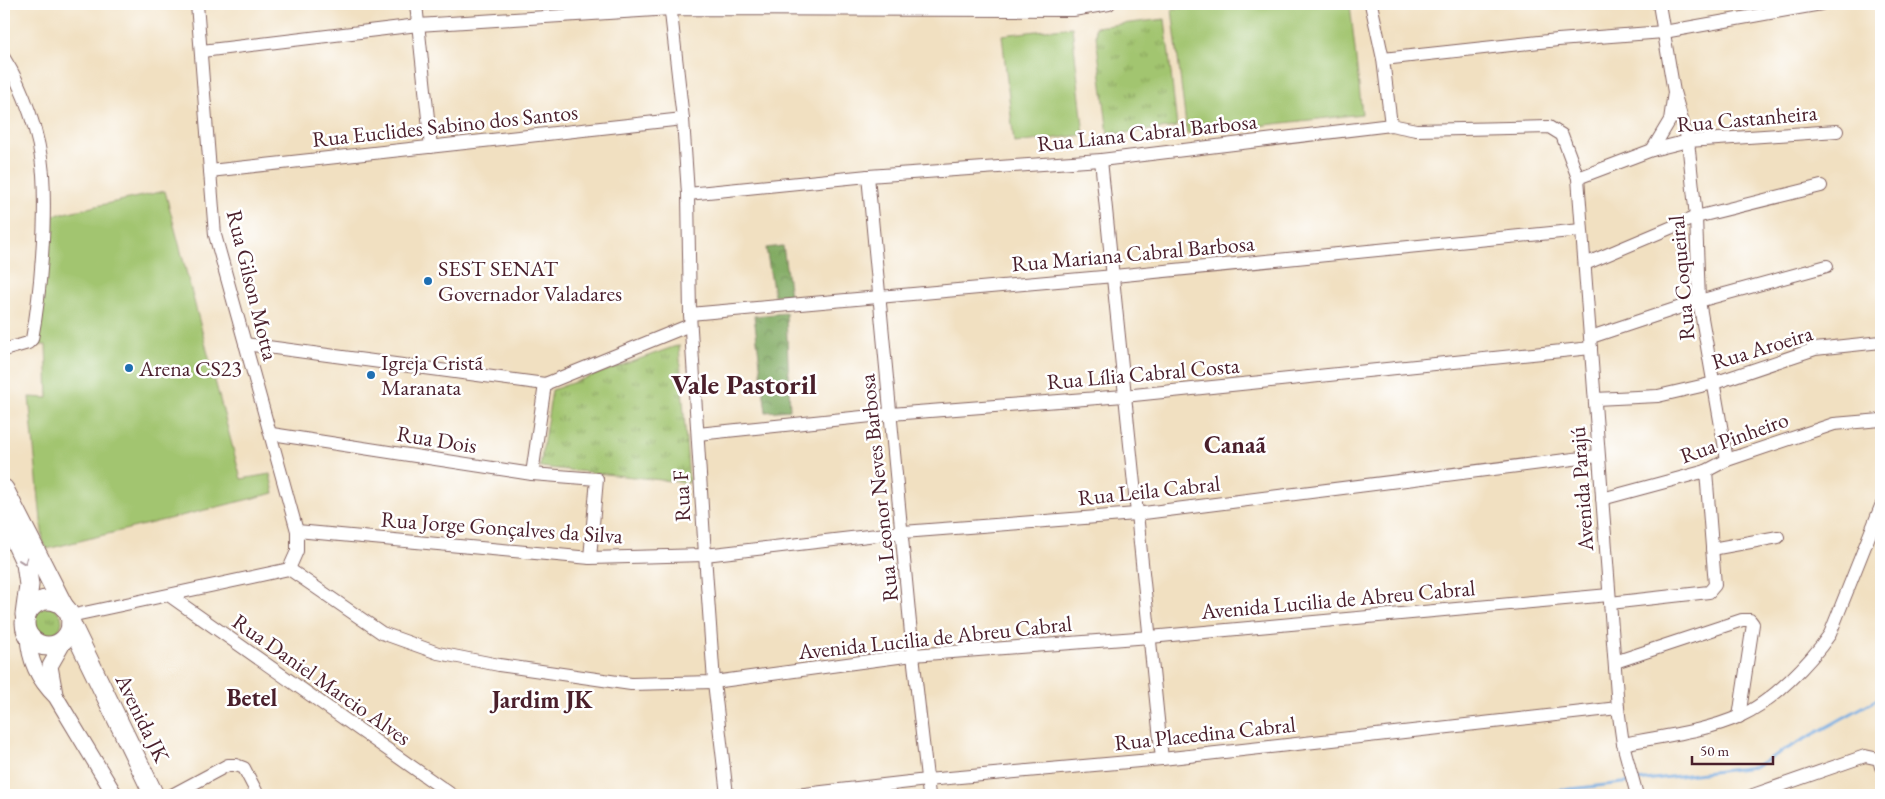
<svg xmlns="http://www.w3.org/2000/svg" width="1885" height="799" font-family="'EB Garamond',serif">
	<defs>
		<pattern id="grass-tufts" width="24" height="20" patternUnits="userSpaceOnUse" patternTransform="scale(1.25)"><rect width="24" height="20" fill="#a2c56f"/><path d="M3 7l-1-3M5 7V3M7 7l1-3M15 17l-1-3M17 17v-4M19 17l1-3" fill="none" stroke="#869f5b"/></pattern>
		<pattern id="forest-crowns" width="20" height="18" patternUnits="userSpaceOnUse" patternTransform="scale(1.25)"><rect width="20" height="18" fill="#81aa62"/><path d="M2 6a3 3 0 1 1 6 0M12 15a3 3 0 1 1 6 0" fill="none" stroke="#6c8a51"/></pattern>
	</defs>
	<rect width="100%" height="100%" fill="#fff"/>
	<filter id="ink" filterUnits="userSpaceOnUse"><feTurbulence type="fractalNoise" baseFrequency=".02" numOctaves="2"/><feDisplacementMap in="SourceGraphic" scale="10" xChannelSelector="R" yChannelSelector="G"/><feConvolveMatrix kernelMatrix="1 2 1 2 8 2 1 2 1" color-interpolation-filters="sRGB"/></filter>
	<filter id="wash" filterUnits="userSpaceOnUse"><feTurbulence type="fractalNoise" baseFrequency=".0096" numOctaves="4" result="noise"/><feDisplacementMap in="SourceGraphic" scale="20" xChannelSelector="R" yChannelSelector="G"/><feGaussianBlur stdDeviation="1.12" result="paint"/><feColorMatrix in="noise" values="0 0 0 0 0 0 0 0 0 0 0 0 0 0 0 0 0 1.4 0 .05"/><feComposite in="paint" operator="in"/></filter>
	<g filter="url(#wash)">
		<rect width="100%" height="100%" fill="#f1e0c1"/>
		<g fill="url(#grass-tufts)" stroke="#76724d">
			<polygon points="1165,19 1177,127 1108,135 1095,27"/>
			<polygon points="679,345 689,483 540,467 552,390"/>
			<circle cx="48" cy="621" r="14"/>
		</g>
		<g fill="url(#forest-crowns)" stroke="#666446">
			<polygon points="783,246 790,295 774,295 766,248"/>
			<polygon points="786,313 790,410 766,412 754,316"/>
		</g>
		<g fill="#a2c56f" stroke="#76724d">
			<polygon points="1216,4 1350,4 1362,114 1187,134 1172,9"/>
			<polygon points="1072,27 1084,135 1014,143 1002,35"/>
			<polygon points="165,191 241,479 270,474 274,493 47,549 43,541 29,397 48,398 46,345 34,345 46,217"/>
		</g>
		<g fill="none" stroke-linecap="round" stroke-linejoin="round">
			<g stroke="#6da6dd" stroke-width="3">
				<polyline points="1637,781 1754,767 1881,697"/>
				<polyline points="1520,795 1631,782"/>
			</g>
		</g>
	</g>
	<g filter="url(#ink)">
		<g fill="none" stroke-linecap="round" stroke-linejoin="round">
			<g stroke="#846360" stroke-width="14">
				<g id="minor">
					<polyline points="197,4 215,235 297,531 297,551 289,569"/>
					<polyline points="416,4 431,147"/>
					<polyline points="670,4 683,119 688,194 690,314 705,555 714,682 727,795"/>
					<polyline points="1371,4 1383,59 1391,125"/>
					<polyline points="202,51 418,25 671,9 1073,10 1109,4"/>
					<path d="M4,58C24,89 40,136 43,174C46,222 41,291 32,339L28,343L4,350"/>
					<polyline points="1383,59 1558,40 1664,32 1821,4"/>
					<polyline points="1674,92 1688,141 1696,217 1699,301 1727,460"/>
					<polyline points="1652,150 1670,120 1674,92 1659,4"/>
					<polyline points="1101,160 1162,759"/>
					<polyline points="210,171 683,119"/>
					<polyline points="868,176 913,655 929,795"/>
					<polyline points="1578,178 1652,150 1688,141 1837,131"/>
					<polyline points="688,194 868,176 1101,160 1391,125 1416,130 1549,127 1562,135 1578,178 1618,708 1623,744 1637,795"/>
					<polyline points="1585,264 1696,217 1821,186"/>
					<polyline points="690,314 1114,276 1581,230"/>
					<polyline points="1591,337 1699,301 1827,266"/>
					<polyline points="245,344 545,384 690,325"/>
					<polyline points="1595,399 1658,396 1714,383 1815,349 1881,342"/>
					<polyline points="272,434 532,474 597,479 590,558"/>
					<polyline points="698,434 891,414 1124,396 1591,348"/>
					<polyline points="532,474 545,384"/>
					<polyline points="1602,499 1706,471 1727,460 1834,424 1881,420"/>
					<polyline points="297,531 590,558 705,555 903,532 1136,514 1597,456"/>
					<polyline points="1712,549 1778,537"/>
					<polyline points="289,569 382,633 438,653 499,665 631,684 714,682 913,655 1150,637 1609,595"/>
					<polyline points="170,596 452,795"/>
					<polyline points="1610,603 1709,592 1715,585 1706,471"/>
					<polyline points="70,616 289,569"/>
					<polyline points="1615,662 1742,620 1750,620 1753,624 1739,717"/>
					<path d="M1623,744C1661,736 1704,732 1740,716C1772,702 1810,663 1830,634L1881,506"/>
					<polyline points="172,795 228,765 236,765 244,768 258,795"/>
					<polyline points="796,795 927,780 1162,759 1618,708"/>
					<polyline points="1753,795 1865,756 1879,759 1881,767"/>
				</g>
			</g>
			<g stroke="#846360" stroke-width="17">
				<g id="tertiary">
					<path d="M28,636C29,661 38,679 56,697L115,795"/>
					<polyline points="55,694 50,666 66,638"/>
				</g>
			</g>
			<g stroke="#846360" stroke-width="21">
				<g id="primary">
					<polyline points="4,489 64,607"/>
					<polyline points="4,517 26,564 29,585 25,615"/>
					<circle cx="48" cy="623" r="23"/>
					<polyline points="71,624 154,795"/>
				</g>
			</g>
			<use href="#minor" stroke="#fff" stroke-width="12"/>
			<use href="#tertiary" stroke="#fff" stroke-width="15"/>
			<use href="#primary" stroke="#fff" stroke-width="19"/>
		</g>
		<defs><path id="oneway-chevron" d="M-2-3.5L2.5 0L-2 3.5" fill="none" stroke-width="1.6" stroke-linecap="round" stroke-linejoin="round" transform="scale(1.25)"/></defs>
		<use stroke="#ae9aa0" href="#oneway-chevron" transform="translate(24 561) rotate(70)"/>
	</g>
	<g fill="#1f6fb2" stroke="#fff" stroke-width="2">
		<circle cx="428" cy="281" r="5"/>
		<circle cx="129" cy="368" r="5"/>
		<circle cx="371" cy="375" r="5"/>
	</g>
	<g text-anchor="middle" stroke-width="5" stroke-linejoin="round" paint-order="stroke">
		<g font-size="22" fill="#4a1f2b" stroke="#fff">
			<text transform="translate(1747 118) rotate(-5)" y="8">Rua Castanheira</text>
			<text transform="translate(445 125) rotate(-6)" y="8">Rua Euclides Sabino dos Santos</text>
			<text transform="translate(1147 132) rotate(-6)" y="8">Rua Liana Cabral Barbosa</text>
			<text transform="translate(1133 253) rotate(-5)" y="8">Rua Mariana Cabral Barbosa</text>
			<text transform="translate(1681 278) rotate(-95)" y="8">Rua Coqueiral</text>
			<text transform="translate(253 285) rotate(76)" y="8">Rua Gilson Motta</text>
			<text transform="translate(1762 347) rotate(-17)" y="8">Rua Aroeira</text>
			<text transform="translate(1143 373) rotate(-5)" y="8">Rua Lília Cabral Costa</text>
			<text transform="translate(1734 437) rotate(-20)" y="8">Rua Pinheiro</text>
			<text transform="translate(437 439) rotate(9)" y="8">Rua Dois</text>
			<text transform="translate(878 488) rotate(-96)" y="8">Rua Leonor Neves Barbosa</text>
			<text transform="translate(1581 489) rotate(-94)" y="8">Avenida Parajú</text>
			<text transform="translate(1149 490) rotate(-6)" y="8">Rua Leila Cabral</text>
			<text transform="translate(681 496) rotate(-93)" y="8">Rua F</text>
			<text transform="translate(502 527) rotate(4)" y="8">Rua Jorge Gonçalves da Silva</text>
			<text transform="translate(1338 599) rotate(-5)" y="8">Avenida Lucilia de Abreu Cabral</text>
			<text transform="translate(935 637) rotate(-6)" y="8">Avenida Lucilia de Abreu Cabral</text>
			<text transform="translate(322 679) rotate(35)" y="8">Rua Daniel Marcio Alves</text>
			<text transform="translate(143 718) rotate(64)" y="8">Avenida JK</text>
			<text transform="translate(1205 733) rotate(-6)" y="8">Rua Placedina Cabral</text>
		</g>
		<g font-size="22" fill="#4a1f2b" stroke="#fff" text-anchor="start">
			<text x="438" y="276">SEST SENAT<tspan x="438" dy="25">Governador Valadares</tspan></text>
			<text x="381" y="370">Igreja Cristã<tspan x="381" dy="25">Maranata</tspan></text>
			<text x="139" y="376">Arena CS23</text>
		</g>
		<g font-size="24" font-weight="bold" fill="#4a1f2b" stroke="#fff">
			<text x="1235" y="453">Canaã</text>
			<text x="252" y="706">Betel</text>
			<text x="542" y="708">Jardim JK</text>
		</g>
		<g font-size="28" font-weight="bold" fill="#4a1f2b" stroke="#fff">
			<text x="744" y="394">Vale Pastoril</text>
		</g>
	</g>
	<rect width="1885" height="799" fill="none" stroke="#fff" stroke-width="20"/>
	<path d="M1692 756v8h81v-8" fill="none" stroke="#4a1f2b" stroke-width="2.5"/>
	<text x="1700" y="756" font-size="15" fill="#4a1f2b" stroke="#ffffff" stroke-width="4" paint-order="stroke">50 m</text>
</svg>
